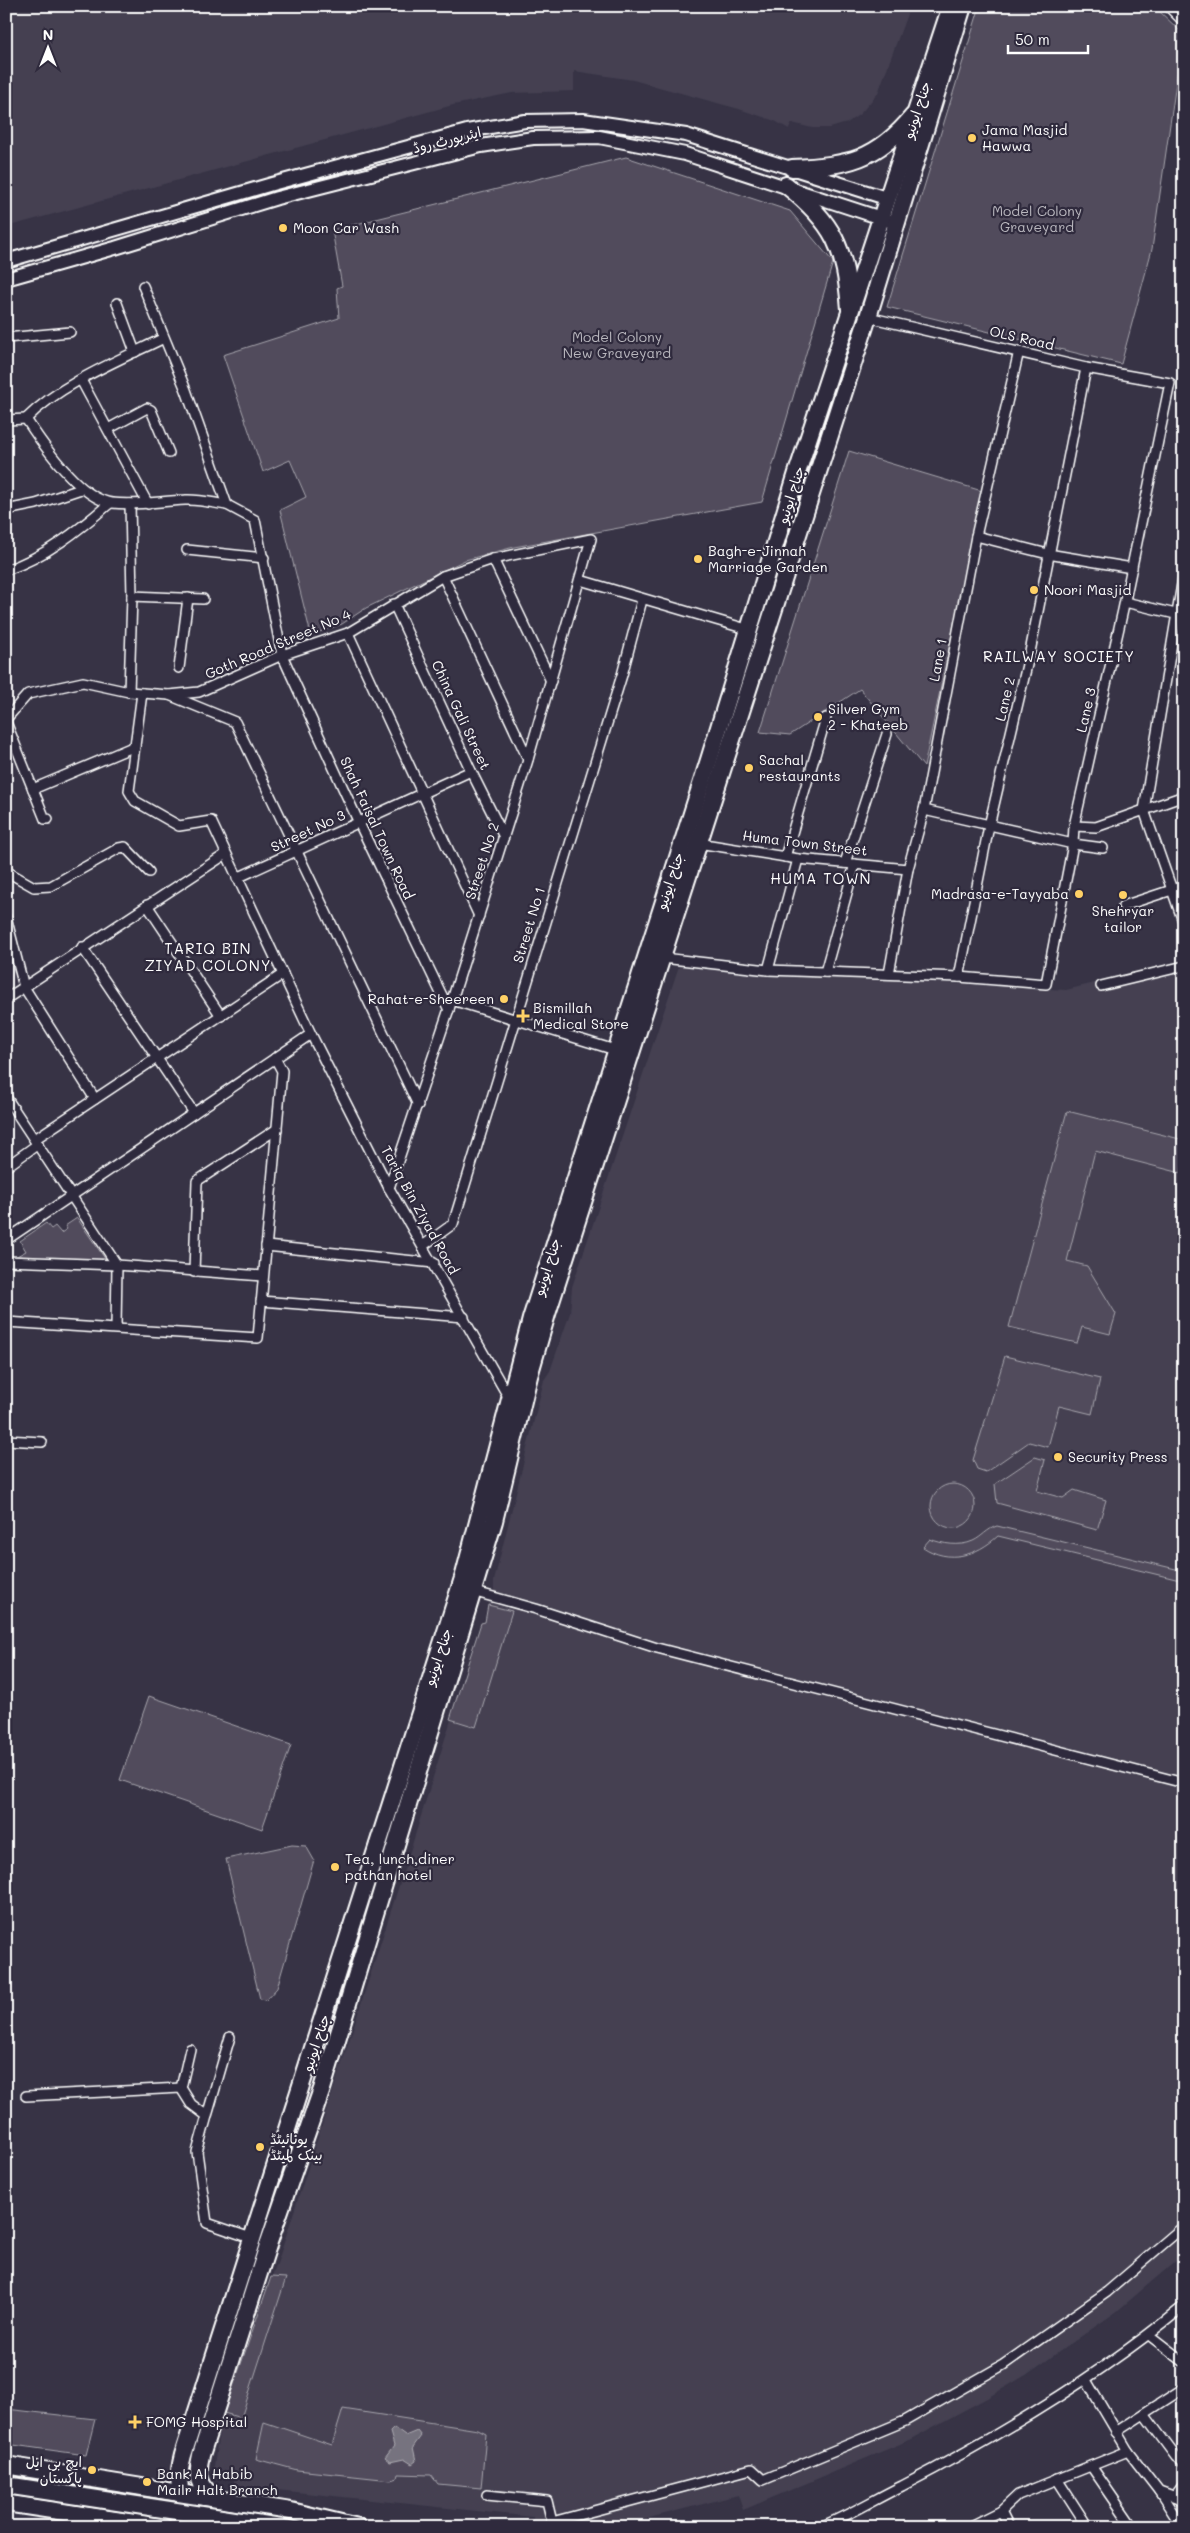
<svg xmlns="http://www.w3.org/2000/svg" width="1190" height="2533" font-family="Mali,'Playpen Sans Arabic',sans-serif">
	<rect width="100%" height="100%" fill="#373345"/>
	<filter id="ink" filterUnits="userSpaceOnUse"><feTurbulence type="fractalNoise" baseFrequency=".02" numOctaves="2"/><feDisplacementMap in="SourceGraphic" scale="10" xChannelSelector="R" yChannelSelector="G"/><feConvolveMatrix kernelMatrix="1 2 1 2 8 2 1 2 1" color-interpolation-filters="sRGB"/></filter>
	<g filter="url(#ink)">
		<g fill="#444051">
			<polygon points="6,6 910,6 878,93 860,114 847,123 830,128 812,128 792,123 789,129 775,121 739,109 633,80 574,71 574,91 512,93 453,105 6,227"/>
			<polygon points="1184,961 1184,2254 1116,2312 1026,2375 987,2398 907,2441 743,2510 738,2495 614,2527 533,2527 533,2517 239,2486 234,2482 234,2476 213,2472 222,2413 278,2261 407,1861 481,1623 485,1622 488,1605 494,1592 494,1581 544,1380 550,1371 570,1313 572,1287 679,966 1066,990"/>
		</g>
		<g fill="#514c5c" stroke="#a8a6ae">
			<polygon points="980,6 1154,6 1183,34 1152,249 1121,364 887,307"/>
			<polygon points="626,157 790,211 833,262 762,502 514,547 465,560 366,608 342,624 311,635 280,510 306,497 290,460 263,472 223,355 339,318 337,288 342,286 332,230"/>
			<polygon points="849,451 982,491 924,767 860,689 790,735 760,732"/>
			<polygon points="1067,1111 1184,1140 1184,1159 1181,1173 1095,1151 1067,1261 1087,1266 1116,1314 1110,1334 1082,1327 1077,1343 1009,1327"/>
			<polygon points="77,1218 106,1260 13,1258 26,1251 20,1241 46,1223 51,1229 55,1226 61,1233 67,1229 65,1226"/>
			<polygon points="1005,1356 1100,1379 1092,1414 1059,1406 1048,1447 1029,1442 986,1472 977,1469 973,1460"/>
			<polygon points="1035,1457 1045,1460 1037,1491 1063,1498 1074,1490 1106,1500 1097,1530 997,1503 995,1484"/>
			<circle cx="953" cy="1506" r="22"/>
			<path d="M997,1526L1184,1571V1581L998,1536C976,1556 949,1564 923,1547L930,1539C942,1544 960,1547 973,1541C982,1537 987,1529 997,1526Z"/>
			<polygon points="488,1605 512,1611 476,1727 450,1719 481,1623 485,1622"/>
			<polygon points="149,1696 291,1745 262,1829 120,1780"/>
			<polygon points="292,1845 306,1846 314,1860 277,1988 266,2000 260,1999 226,1859"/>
			<polygon points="271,2277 286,2278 241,2418 224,2413"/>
			<polygon points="6,2409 95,2419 86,2455 6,2444"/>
			<polygon points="343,2409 478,2430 486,2434 481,2488 438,2484 431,2475 398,2474 397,2478 391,2480 297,2470 256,2459 264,2422 332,2445"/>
		</g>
		<polygon fill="#76737f" stroke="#adabb2" points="394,2428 405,2436 417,2431 421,2436 413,2447 416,2461 412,2464 404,2459 390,2462 385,2458 394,2446 390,2432"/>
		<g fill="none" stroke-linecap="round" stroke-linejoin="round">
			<g stroke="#fff" stroke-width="12">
				<g id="street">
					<polyline points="1168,6 1184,22"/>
					<polyline points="143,286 186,390 227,505 255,520 282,655 359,823 449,1010"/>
					<polyline points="117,303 135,352"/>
					<polyline points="6,338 70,332"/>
					<path d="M164,338C119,360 60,384 26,419C43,445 80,499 112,503C137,506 160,501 185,500C199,499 213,503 227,505"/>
					<polyline points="81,380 148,504"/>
					<polyline points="6,420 26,419"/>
					<polyline points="108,429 147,408 151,410 169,453"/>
					<polyline points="6,510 36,504 81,489"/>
					<polyline points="976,536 1048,554 1132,568"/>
					<polyline points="187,550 264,558"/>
					<polyline points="493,559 551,681"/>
					<path d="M6,570C44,558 80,529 110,503"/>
					<polyline points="1184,572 1144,810 1184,924"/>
					<polyline points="443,576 528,759"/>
					<polyline points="580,580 750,630"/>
					<polyline points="132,596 203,599"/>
					<polyline points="1125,602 1184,616"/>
					<polyline points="394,604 471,771 504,837"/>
					<polyline points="348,633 479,916"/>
					<polyline points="179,668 188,598"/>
					<polyline points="129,692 132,596 130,504"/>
					<polyline points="142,693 129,791 135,801 179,826 211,821 311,1034 389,1188 509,1398"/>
					<polyline points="169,695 199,692 282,655 348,633 443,576 493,559 591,539 527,763 452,1000 389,1188"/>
					<polyline points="6,719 28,694 83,682 129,692 169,695 235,722 418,1105"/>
					<polyline points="6,722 45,819 48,819"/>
					<polyline points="33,789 135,746"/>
					<polyline points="924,810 1073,844 1103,848"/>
					<polyline points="1074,826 1096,827 1184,796"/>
					<polyline points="698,843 798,859 908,869"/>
					<polyline points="785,857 826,718"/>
					<polyline points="845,863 887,734"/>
					<polyline points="6,871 34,887 51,886 119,848 125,847 149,872"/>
					<polyline points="237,878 471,771"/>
					<polyline points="147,905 221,1016"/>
					<polyline points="1123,906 1184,886"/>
					<polyline points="6,917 24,987 95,1099"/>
					<polyline points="82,947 194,1113"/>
					<polyline points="663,958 768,970 959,977 1046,984 1073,844 1074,826 1123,610 1170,383 1086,368 868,317"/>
					<polyline points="768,970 798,859"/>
					<polyline points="825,972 855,864"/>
					<polyline points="889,974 908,869 924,810 976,536 1019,351"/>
					<polyline points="959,977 989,826 1030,652 1086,368"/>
					<polyline points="1101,986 1184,966"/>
					<polyline points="6,999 226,854"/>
					<polyline points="452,1000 615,1050"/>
					<polyline points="6,1097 117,1265 116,1328"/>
					<polyline points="35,1139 283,974"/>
					<polyline points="6,1167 38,1144"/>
					<polyline points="6,1240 311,1034"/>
					<polyline points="424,1245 453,1224 622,675 642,600"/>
					<polyline points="266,1246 434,1263"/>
					<polyline points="6,1261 117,1265 263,1276"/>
					<polyline points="194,1272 197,1181 277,1129"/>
					<polyline points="261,1301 464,1317"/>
					<polyline points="6,1322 258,1338 282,1071 275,1058"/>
					<polyline points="6,1440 42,1442"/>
					<polyline points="472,1591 536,1609 657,1648 1184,1783"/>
					<polyline points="181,2088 190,2049"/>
					<polyline points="26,2096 181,2088 191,2104 207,2116 197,2152 207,2223 254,2239"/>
					<polyline points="207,2116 230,2037"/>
					<polyline points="1149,2335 1184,2362"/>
					<polyline points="1086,2380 1128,2451 1159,2491 1184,2500"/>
					<polyline points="1144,2414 1176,2457 1184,2463"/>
					<polyline points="1116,2432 1184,2388"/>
					<polyline points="1091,2466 1133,2527"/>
					<polyline points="1057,2479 1088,2527"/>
					<polyline points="1159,2491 1182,2527"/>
					<polyline points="487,2495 547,2501 552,2522 751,2469 763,2480 905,2421 1003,2365 1107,2292 1184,2226"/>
					<polyline points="1175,2496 1184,2484"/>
					<polyline points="1001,2511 1009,2527"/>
					<path d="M820,2527C848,2516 875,2499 902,2486C1001,2435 1098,2377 1184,2306"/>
					<polyline points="969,2527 1001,2511 1018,2495 1128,2451"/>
				</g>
			</g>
			<g stroke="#fff" stroke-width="16">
				<g id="secondary">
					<polyline points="6,261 272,184 467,131 525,121 583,120 686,135 889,199"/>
					<polyline points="6,279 115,248 277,198 481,146 533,138 599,137 685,154 890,221"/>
				</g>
			</g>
			<g stroke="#fff" stroke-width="20">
				<g id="highway">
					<path d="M792,168C847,166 877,160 913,116"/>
					<path d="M786,185C835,224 845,248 850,309"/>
					<polyline points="6,2465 291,2511 358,2527"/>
					<path d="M215,2499C199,2486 196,2475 201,2455L269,2242L322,2089L494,1521L529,1376L547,1314L868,317L963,6"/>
					<polyline points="6,2503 163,2527"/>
					<path d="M204,2527C181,2503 174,2489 183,2455L464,1575L531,1319L709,760L797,473L951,6"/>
				</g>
			</g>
			<use href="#street" stroke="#2f2a3d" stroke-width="9"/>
			<use href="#secondary" stroke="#2f2a3d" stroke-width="12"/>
			<use href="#highway" stroke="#2f2a3d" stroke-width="16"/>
			<g stroke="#fff" stroke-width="20" stroke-linecap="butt">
				<polyline id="highway-bridge" points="6,2485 281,2527"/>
			</g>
			<use href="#highway-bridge" stroke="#2f2a3d" stroke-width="16"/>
		</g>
	</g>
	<g fill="#ffd166" stroke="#2f2a3d" stroke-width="2">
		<circle cx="972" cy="138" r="5"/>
		<circle cx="283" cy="228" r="5"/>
		<circle cx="698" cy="559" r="5"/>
		<circle cx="1034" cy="590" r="5"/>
		<circle cx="818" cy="717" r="5"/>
		<circle cx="749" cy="768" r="5"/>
		<circle cx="1079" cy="894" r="5"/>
		<circle cx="1123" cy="895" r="5"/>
		<circle cx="504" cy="999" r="5"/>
		<path d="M520.5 1008.5h5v5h5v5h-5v5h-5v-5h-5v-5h5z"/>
		<circle cx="1058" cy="1457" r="5"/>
		<circle cx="335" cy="1867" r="5"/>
		<circle cx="260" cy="2147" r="5"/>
		<path d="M132.5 2414.5h5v5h5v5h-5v5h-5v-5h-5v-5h5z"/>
		<circle cx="92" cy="2470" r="5"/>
		<circle cx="147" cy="2482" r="5"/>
	</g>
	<g text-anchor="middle" stroke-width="4.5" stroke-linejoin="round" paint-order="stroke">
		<g font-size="14" fill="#fff" stroke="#2f2a3d">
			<text transform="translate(917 110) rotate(-72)" y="5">جناح ایونیو</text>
			<text transform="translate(447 140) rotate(-14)" y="5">ایئرپورٹ روڈ</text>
			<text transform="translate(1022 338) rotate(13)" y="5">OLS Road</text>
			<text transform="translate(791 495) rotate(-73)" y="5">جناح ایونیو</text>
			<text transform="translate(278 644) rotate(-23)" y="5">Goth Road Street No 4</text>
			<text transform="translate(938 660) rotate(-79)" y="5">Lane 1</text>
			<text transform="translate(1005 699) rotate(-77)" y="5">Lane 2</text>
			<text transform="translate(1086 710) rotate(-77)" y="5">Lane 3</text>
			<text transform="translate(461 715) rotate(65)" y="5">China Gali Street</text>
			<text transform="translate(377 828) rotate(65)" y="5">Shah Faisal Town Road</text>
			<text transform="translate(308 831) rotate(-25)" y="5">Street No 3</text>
			<text transform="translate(805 843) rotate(7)" y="5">Huma Town Street</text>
			<text transform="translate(482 861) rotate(-72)" y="5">Street No 2</text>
			<text transform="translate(670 881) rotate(-72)" y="5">جناح ایونیو</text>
			<text transform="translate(529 925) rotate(-73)" y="5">Street No 1</text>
			<text transform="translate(420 1210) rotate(61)" y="5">Tariq Bin Ziyad Road</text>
			<text transform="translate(547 1267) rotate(-73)" y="5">جناح ایونیو</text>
			<text transform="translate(438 1657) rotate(-72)" y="5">جناح ایونیو</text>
			<text transform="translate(316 2043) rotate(-72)" y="5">جناح ایونیو</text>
		</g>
		<g font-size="14" fill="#fff" stroke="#2f2a3d" text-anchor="start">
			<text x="982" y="135">Jama Masjid<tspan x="982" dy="16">Hawwa</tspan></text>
			<text x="293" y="233">Moon Car Wash</text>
			<text x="708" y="556">Bagh-e-Jinnah<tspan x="708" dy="16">Marriage Garden</tspan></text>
			<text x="1044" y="595">Noori Masjid</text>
			<text x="828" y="714">Silver Gym<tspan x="828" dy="16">2 - Khateeb</tspan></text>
			<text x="759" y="765">Sachal<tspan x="759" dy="16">restaurants</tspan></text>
			<text x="1069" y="899" text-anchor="end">Madrasa-e-Tayyaba</text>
			<text x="1123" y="916" text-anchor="middle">Shehryar<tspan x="1123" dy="16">tailor</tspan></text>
			<text x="494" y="1004" text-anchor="end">Rahat-e-Sheereen</text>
			<text x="533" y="1013">Bismillah<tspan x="533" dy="16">Medical Store</tspan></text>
			<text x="1068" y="1462">Security Press</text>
			<text x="345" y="1864">Tea, lunch,diner<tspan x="345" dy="16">pathan hotel</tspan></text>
			<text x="270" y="2144">یونائیٹڈ<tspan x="270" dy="16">بینک لمیٹڈ</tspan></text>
			<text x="146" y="2427">FOMG Hospital</text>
			<text x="82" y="2467" text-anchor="end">ایچ بی ایل<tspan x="82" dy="16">پاکستان</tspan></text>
			<text x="157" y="2479">Bank Al Habib<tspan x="157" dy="16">Mailr Halt Branch</tspan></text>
		</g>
		<g font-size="14" fill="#b9b7be" stroke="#2f2a3d">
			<text x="1037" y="216">Model Colony<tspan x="1037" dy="16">Graveyard</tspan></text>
			<text x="617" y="342">Model Colony<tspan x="617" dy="16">New Graveyard</tspan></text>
		</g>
		<g font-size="15" letter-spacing="1" fill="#fff" stroke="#2f2a3d">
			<text x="1059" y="662">RAILWAY SOCIETY</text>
			<text x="821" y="884">HUMA TOWN</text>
			<text x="208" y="954">TARIQ BIN<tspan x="208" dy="17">ZIYAD COLONY</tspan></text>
		</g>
	</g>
	<rect width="1190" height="2533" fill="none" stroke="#2f2a3d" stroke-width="25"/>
	<rect x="12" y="12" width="1165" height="2508" fill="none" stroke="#fff" stroke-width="2" filter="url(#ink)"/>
	<g transform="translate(48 48)" stroke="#2f2a3d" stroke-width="4" paint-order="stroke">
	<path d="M0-4L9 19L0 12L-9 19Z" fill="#ffffff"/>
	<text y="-8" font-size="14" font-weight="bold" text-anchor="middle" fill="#ffffff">N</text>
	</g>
	<path d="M1008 45v8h80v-8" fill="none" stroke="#ffffff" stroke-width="2.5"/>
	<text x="1015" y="45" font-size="15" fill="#ffffff" stroke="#2f2a3d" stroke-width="4" paint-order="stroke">50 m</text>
</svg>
